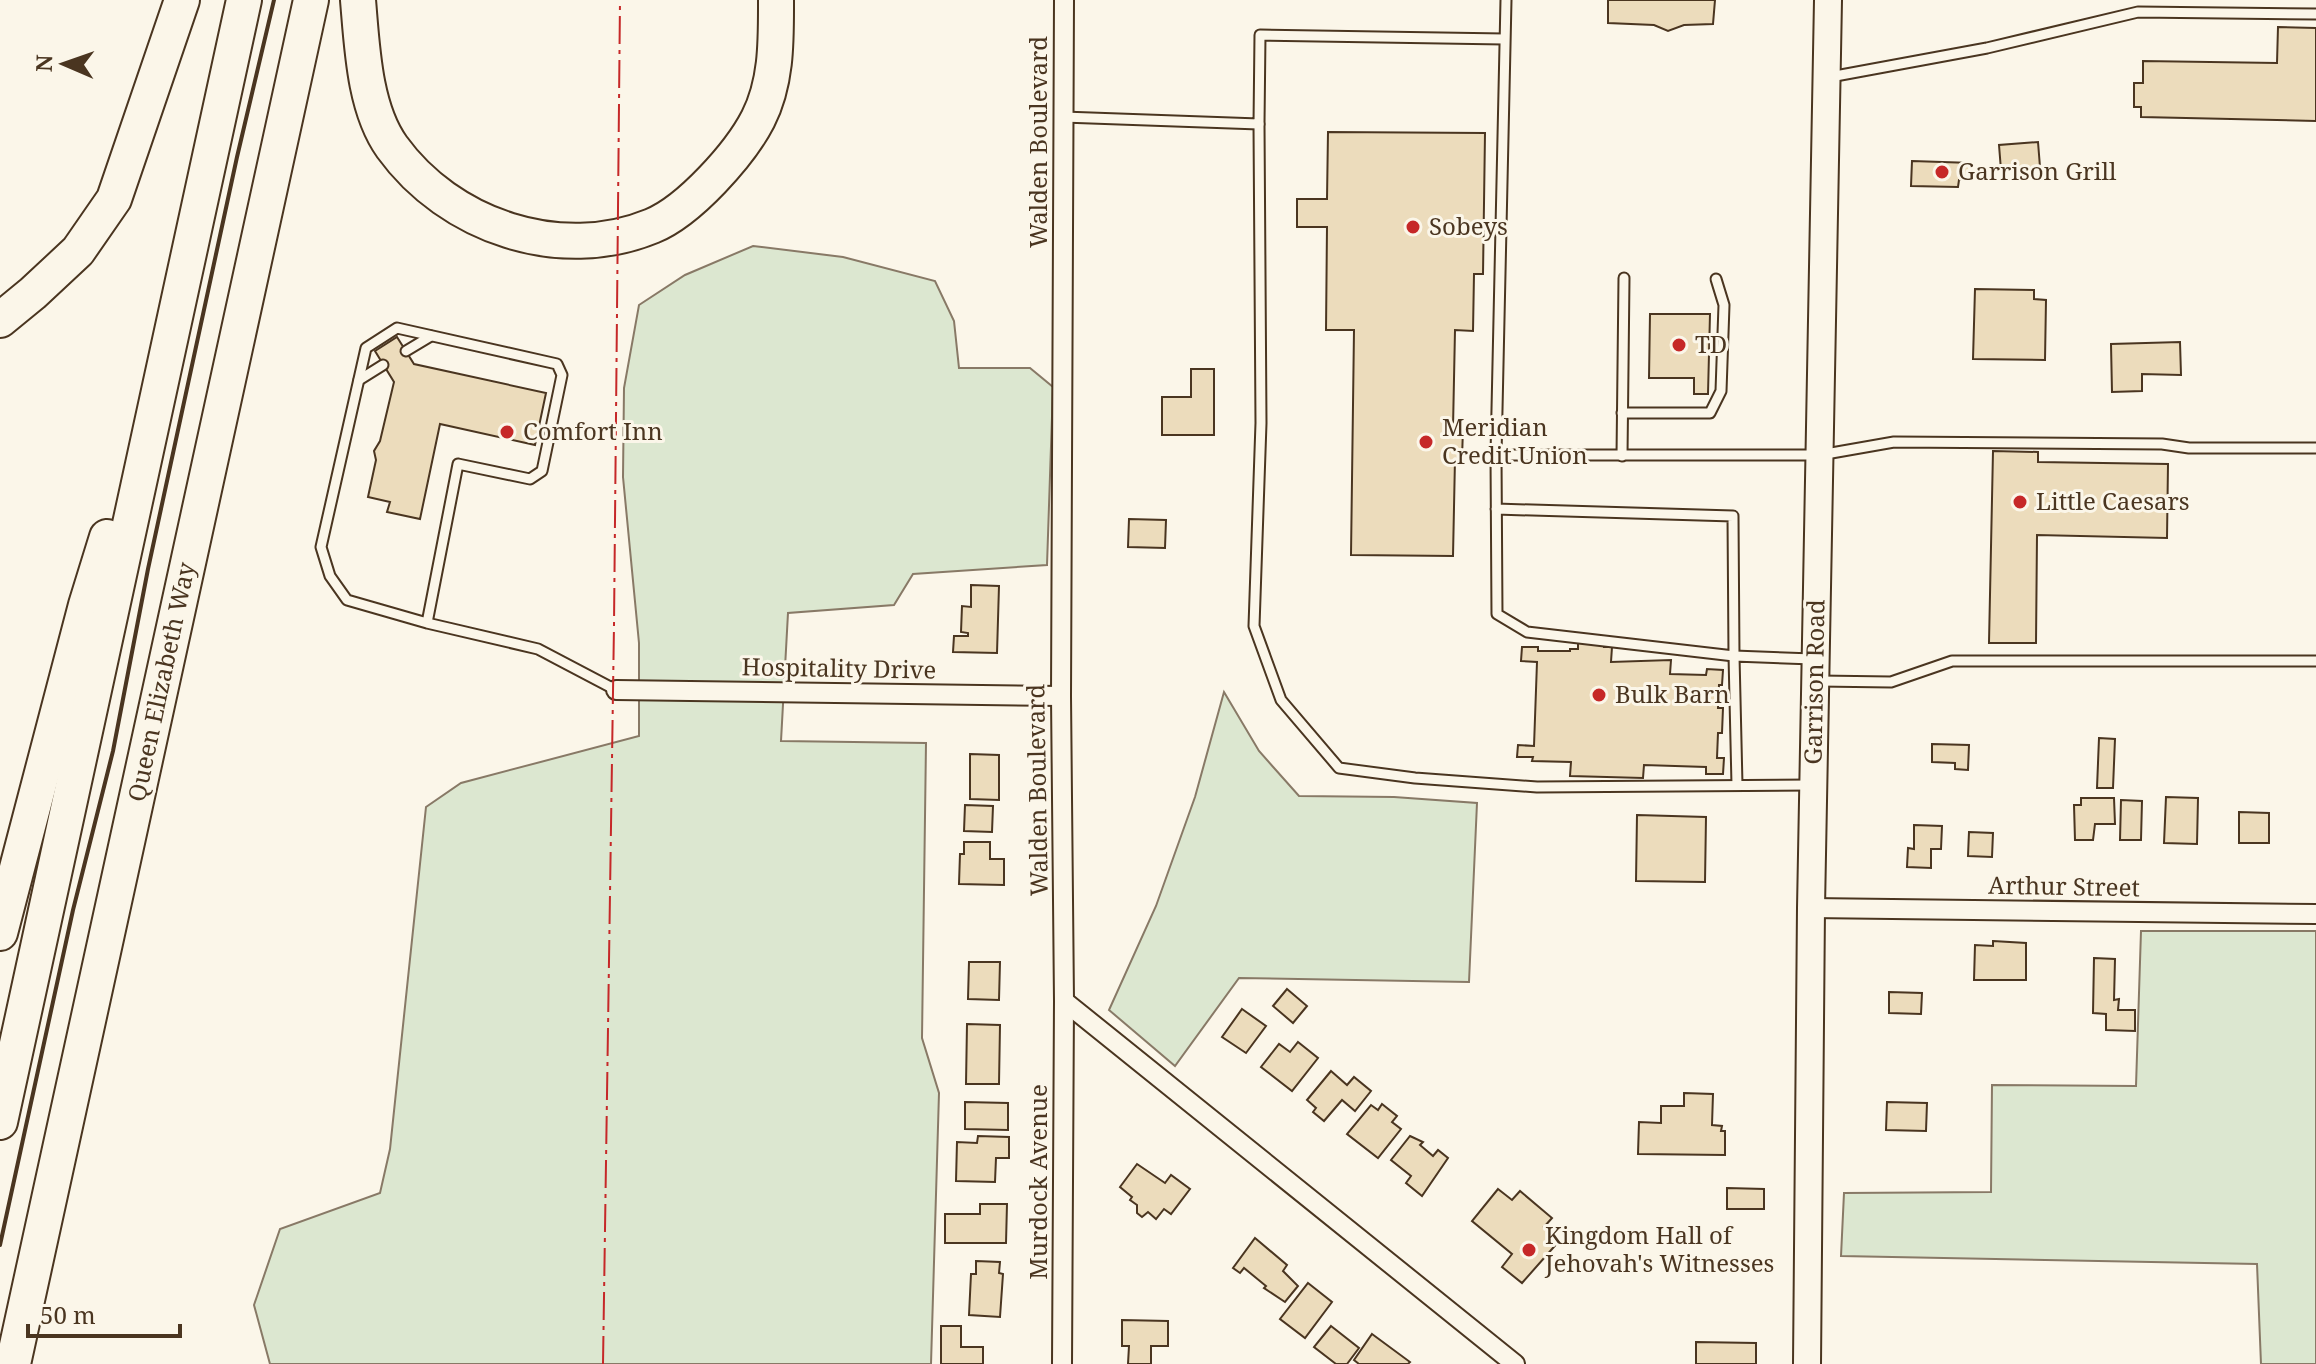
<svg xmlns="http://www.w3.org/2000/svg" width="2316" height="1364" font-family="'Noto Serif',serif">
	<rect width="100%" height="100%" fill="#fbf6e9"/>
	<g fill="#dce7d0" stroke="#887966" stroke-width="2">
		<polygon points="753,246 843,257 935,281 954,321 959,368 1030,368 1053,387 1047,565 913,574 894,605 788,613 781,741 926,743 922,1038 939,1093 931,1364 270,1364 254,1305 280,1229 380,1193 390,1149 426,807 461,783 639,736 639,643 623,477 624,388 639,305 685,275"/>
		<polygon points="1224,692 1259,751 1299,796 1394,797 1477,803 1469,982 1239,978 1175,1066 1109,1010 1156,906 1195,797"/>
		<polygon points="2141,931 2316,931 2316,1364 2261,1364 2257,1264 1841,1256 1844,1193 1991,1192 1992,1085 2136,1086"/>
	</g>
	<g fill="#ecdcbc" stroke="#4a3520" stroke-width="2">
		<polygon points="1608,0 1715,0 1713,24 1684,25 1668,31 1654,25 1608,23"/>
		<polygon points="2278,27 2316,28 2316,121 2141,117 2141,107 2134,107 2134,83 2143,83 2143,61 2277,63"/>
		<polygon points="1328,132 1485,133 1483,274 1474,274 1473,331 1455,330 1453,428 1463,428 1462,459 1455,459 1453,556 1351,555 1354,330 1326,330 1327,227 1297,227 1297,199 1327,199"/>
		<polygon points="2038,142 2040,167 2001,170 1999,145"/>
		<polygon points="1912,161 1972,163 1972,180 1959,180 1958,187 1911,186"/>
		<polygon points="1975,289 2034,290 2034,299 2046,300 2045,360 1973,359"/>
		<polygon points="1650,314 1710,314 1708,394 1694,394 1694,378 1649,378"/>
		<polygon points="397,337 414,364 546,393 535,445 440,424 420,519 387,512 390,502 368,497 376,460 374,451 380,441 394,382 375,351"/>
		<polygon points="2180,342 2181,375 2142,374 2142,391 2112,392 2111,344"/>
		<polygon points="1191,369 1214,369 1214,435 1162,435 1162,397 1191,397"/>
		<polygon points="1993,451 2038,452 2038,462 2168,464 2167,538 2037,535 2036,643 1989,643"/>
		<polygon points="1129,519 1166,520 1165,548 1128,547"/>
		<polygon points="971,585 999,586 997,653 953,652 954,636 968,636 968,633 961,632 962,606 971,607"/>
		<polygon points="1578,642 1604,643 1604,647 1612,647 1611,662 1671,660 1670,674 1706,675 1707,669 1723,670 1722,685 1719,685 1718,708 1723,708 1722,733 1718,733 1717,758 1724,758 1723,774 1706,774 1706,767 1644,765 1643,778 1570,776 1571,762 1532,761 1533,757 1517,757 1518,745 1534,746 1537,662 1521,661 1522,647 1538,647 1538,651 1570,651 1570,649 1578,649"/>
		<polygon points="2099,738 2115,739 2113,788 2097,788"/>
		<polygon points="1932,744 1969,745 1968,770 1955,769 1955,763 1932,762"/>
		<polygon points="970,754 999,755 999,800 970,799"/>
		<polygon points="2166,797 2198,798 2197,844 2164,843"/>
		<polygon points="2081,798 2114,798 2115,824 2095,824 2093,840 2075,840 2074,805 2081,805"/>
		<polygon points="2121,800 2142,801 2141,840 2120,840"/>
		<polygon points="965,805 993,806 992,832 964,831"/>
		<polygon points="2239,812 2269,813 2269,843 2239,843"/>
		<polygon points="1637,815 1706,817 1705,882 1636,881"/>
		<polygon points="1914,825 1942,826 1941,849 1931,849 1931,868 1907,867 1908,848 1914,849"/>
		<polygon points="1969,832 1993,833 1992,857 1968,856"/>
		<polygon points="964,842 990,842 990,859 1004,859 1004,885 959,884 960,854 964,854"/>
		<polygon points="1993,941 2026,943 2026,980 1974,980 1975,945 1993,946"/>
		<polygon points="2094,958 2115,959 2114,1000 2119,999 2118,1010 2135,1010 2135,1031 2106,1030 2106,1014 2093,1013"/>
		<polygon points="969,962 1000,962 999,1000 968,999"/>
		<polygon points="1287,989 1307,1006 1293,1023 1273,1006"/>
		<polygon points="1889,992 1922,993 1921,1014 1889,1013"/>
		<polygon points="1242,1009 1266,1026 1246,1053 1222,1037"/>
		<polygon points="967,1024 1000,1025 999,1084 966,1084"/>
		<polygon points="1298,1042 1318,1058 1292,1091 1261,1067 1279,1044 1290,1052"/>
		<polygon points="1331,1071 1347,1085 1354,1077 1371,1091 1355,1111 1342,1100 1324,1121 1313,1112 1316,1108 1307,1100"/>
		<polygon points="1684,1093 1713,1094 1712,1125 1722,1126 1721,1131 1725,1131 1725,1155 1638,1154 1639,1122 1661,1123 1661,1106 1684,1106"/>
		<polygon points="965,1102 1008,1103 1008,1130 965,1129"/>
		<polygon points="1887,1102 1927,1103 1926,1131 1886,1130"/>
		<polygon points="1382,1104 1397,1116 1392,1122 1401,1129 1378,1158 1347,1134 1371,1105 1378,1110"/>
		<polygon points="978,1136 1009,1137 1009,1158 996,1158 995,1182 956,1181 957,1142 977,1143"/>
		<polygon points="1410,1136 1423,1142 1420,1145 1433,1156 1438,1150 1448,1158 1422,1196 1406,1183 1411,1176 1391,1160"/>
		<polygon points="1137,1164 1165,1183 1171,1175 1190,1189 1171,1214 1164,1209 1156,1219 1148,1212 1142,1217 1137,1213 1137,1205 1130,1200 1132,1197 1120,1187"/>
		<polygon points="1727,1188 1764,1189 1764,1209 1727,1209"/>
		<polygon points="1498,1189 1512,1200 1520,1191 1552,1218 1544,1227 1560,1240 1522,1283 1502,1267 1512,1254 1472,1221"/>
		<polygon points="980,1204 1007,1204 1006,1243 945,1243 945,1214 980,1214"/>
		<polygon points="1255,1238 1287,1265 1283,1271 1298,1286 1285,1302 1264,1288 1266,1286 1244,1268 1240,1273 1233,1268"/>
		<polygon points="976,1261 1000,1262 999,1273 1003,1274 1000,1317 969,1315 971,1274 976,1274"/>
		<polygon points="1308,1283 1332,1302 1305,1338 1280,1319"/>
		<polygon points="1122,1320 1168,1321 1168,1346 1151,1346 1151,1364 1128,1364 1129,1346 1122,1346"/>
		<polygon points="941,1326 961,1326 961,1347 983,1347 983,1364 941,1364"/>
		<polygon points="1331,1326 1359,1348 1347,1364 1336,1364 1314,1347"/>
		<polygon points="1372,1334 1410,1362 1408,1364 1359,1364 1354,1360"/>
		<polygon points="1696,1342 1756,1343 1756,1364 1696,1364"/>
	</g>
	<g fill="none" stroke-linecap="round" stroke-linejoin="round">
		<g stroke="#4a3520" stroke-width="13">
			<g id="lane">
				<polyline points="1506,0 1496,455 1820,455 1894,442 2162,444 2189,448 2316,448"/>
				<polyline points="1830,77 1987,48 2138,12 2316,14"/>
				<polyline points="1063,117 1259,124 1260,35 1504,39"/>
				<polyline points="1259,124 1261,423 1254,626 1281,700 1339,768 1415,778 1537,787 1812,785"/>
				<polyline points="406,351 431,336"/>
				<polyline points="359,380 383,365"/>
				<polyline points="1622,413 1710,413 1721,391 1724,305 1716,279"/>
				<polyline points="1496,455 1497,614 1527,632 1734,656 1733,516 1496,509"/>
				<polyline points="1622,456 1624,278"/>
				<polyline points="427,623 458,464 530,479 542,471 562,375 557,364 397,328 366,348 321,547 330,576 347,600 427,623 538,649 616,690"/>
				<polyline points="1819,681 1891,682 1952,661 2316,661"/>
				<polyline points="1737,785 1734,656 1813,659"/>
			</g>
		</g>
		<g stroke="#4a3520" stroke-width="22">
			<g id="street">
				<polyline points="616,690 1061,696"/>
				<polyline points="1811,908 2316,914"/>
				<polyline points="1064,1001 1515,1364"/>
				<polyline points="1062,1364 1064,1001 1061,696 1064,0"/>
			</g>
		</g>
		<g stroke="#4a3520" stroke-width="30">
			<polyline id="secondary" points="1807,1364 1811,908 1828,0"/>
		</g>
		<g stroke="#4a3520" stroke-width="38">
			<g id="highway">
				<path d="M358,0C362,46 364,108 392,147C449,226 560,264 652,226C689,211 740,154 758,119C777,82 776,40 776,0"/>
				<polyline points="0,320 33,293 78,251 114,199 182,0"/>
				<polyline points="0,933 86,605 107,537"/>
				<polyline points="0,1122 244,0"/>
				<polyline points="13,1364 311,0"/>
			</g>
		</g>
		<use href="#lane" stroke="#fbf6e9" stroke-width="9"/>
		<use href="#street" stroke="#fbf6e9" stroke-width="18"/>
		<use href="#secondary" stroke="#fbf6e9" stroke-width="26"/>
		<use href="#highway" stroke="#fbf6e9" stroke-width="34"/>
		<polyline stroke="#4a3520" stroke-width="4" points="0,1245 73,910 113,751 148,569 237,157 274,0"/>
		<polyline stroke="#c62828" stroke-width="2" stroke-dasharray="28 6 4 6" stroke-linecap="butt" points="603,1364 614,625 620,0"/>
	</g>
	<g fill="#c62828" stroke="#fbf6e9" stroke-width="3">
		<circle cx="1942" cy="172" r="8"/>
		<circle cx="1413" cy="227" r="8"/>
		<circle cx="1679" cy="345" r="8"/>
		<circle cx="507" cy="432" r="8"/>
		<circle cx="1426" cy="442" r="8"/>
		<circle cx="2020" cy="502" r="8"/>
		<circle cx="1599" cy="695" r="8"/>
		<circle cx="1529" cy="1250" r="8"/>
	</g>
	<g text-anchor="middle" stroke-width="6" stroke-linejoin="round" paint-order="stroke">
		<g font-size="24" fill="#4a3520" stroke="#fbf6e9">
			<text transform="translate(1039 142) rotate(-90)" y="8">Walden Boulevard</text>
			<text transform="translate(839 669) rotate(1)" y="8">Hospitality Drive</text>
			<text transform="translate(162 682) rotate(-78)" y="8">Queen Elizabeth Way</text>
			<text transform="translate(1815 682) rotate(-89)" y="8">Garrison Road</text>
			<text transform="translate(1038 790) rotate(-91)" y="8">Walden Boulevard</text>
			<text transform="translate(2064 887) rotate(1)" y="8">Arthur Street</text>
			<text transform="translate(1039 1182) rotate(-90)" y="8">Murdock Avenue</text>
		</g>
		<g font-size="24" fill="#4a3520" stroke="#fbf6e9" text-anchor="start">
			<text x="1958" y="180">Garrison Grill</text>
			<text x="1429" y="235">Sobeys</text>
			<text x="1695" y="353">TD</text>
			<text x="1442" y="436">Meridian<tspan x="1442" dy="28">Credit Union</tspan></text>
			<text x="523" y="440">Comfort Inn</text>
			<text x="2036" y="510">Little Caesars</text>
			<text x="1615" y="703">Bulk Barn</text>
			<text x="1545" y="1244">Kingdom Hall of<tspan x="1545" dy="28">Jehovah's Witnesses</tspan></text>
		</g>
	</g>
	<g transform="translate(64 64) rotate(272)" stroke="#fbf6e9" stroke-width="6" paint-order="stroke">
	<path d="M0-6L14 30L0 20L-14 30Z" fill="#4a3520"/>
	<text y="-12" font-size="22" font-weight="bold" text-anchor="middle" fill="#4a3520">N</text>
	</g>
	<path d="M28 1324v12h152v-12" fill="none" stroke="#4a3520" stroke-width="4"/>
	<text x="40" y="1324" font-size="24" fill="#4a3520" stroke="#fbf6e9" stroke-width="6" paint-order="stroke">50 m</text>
</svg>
